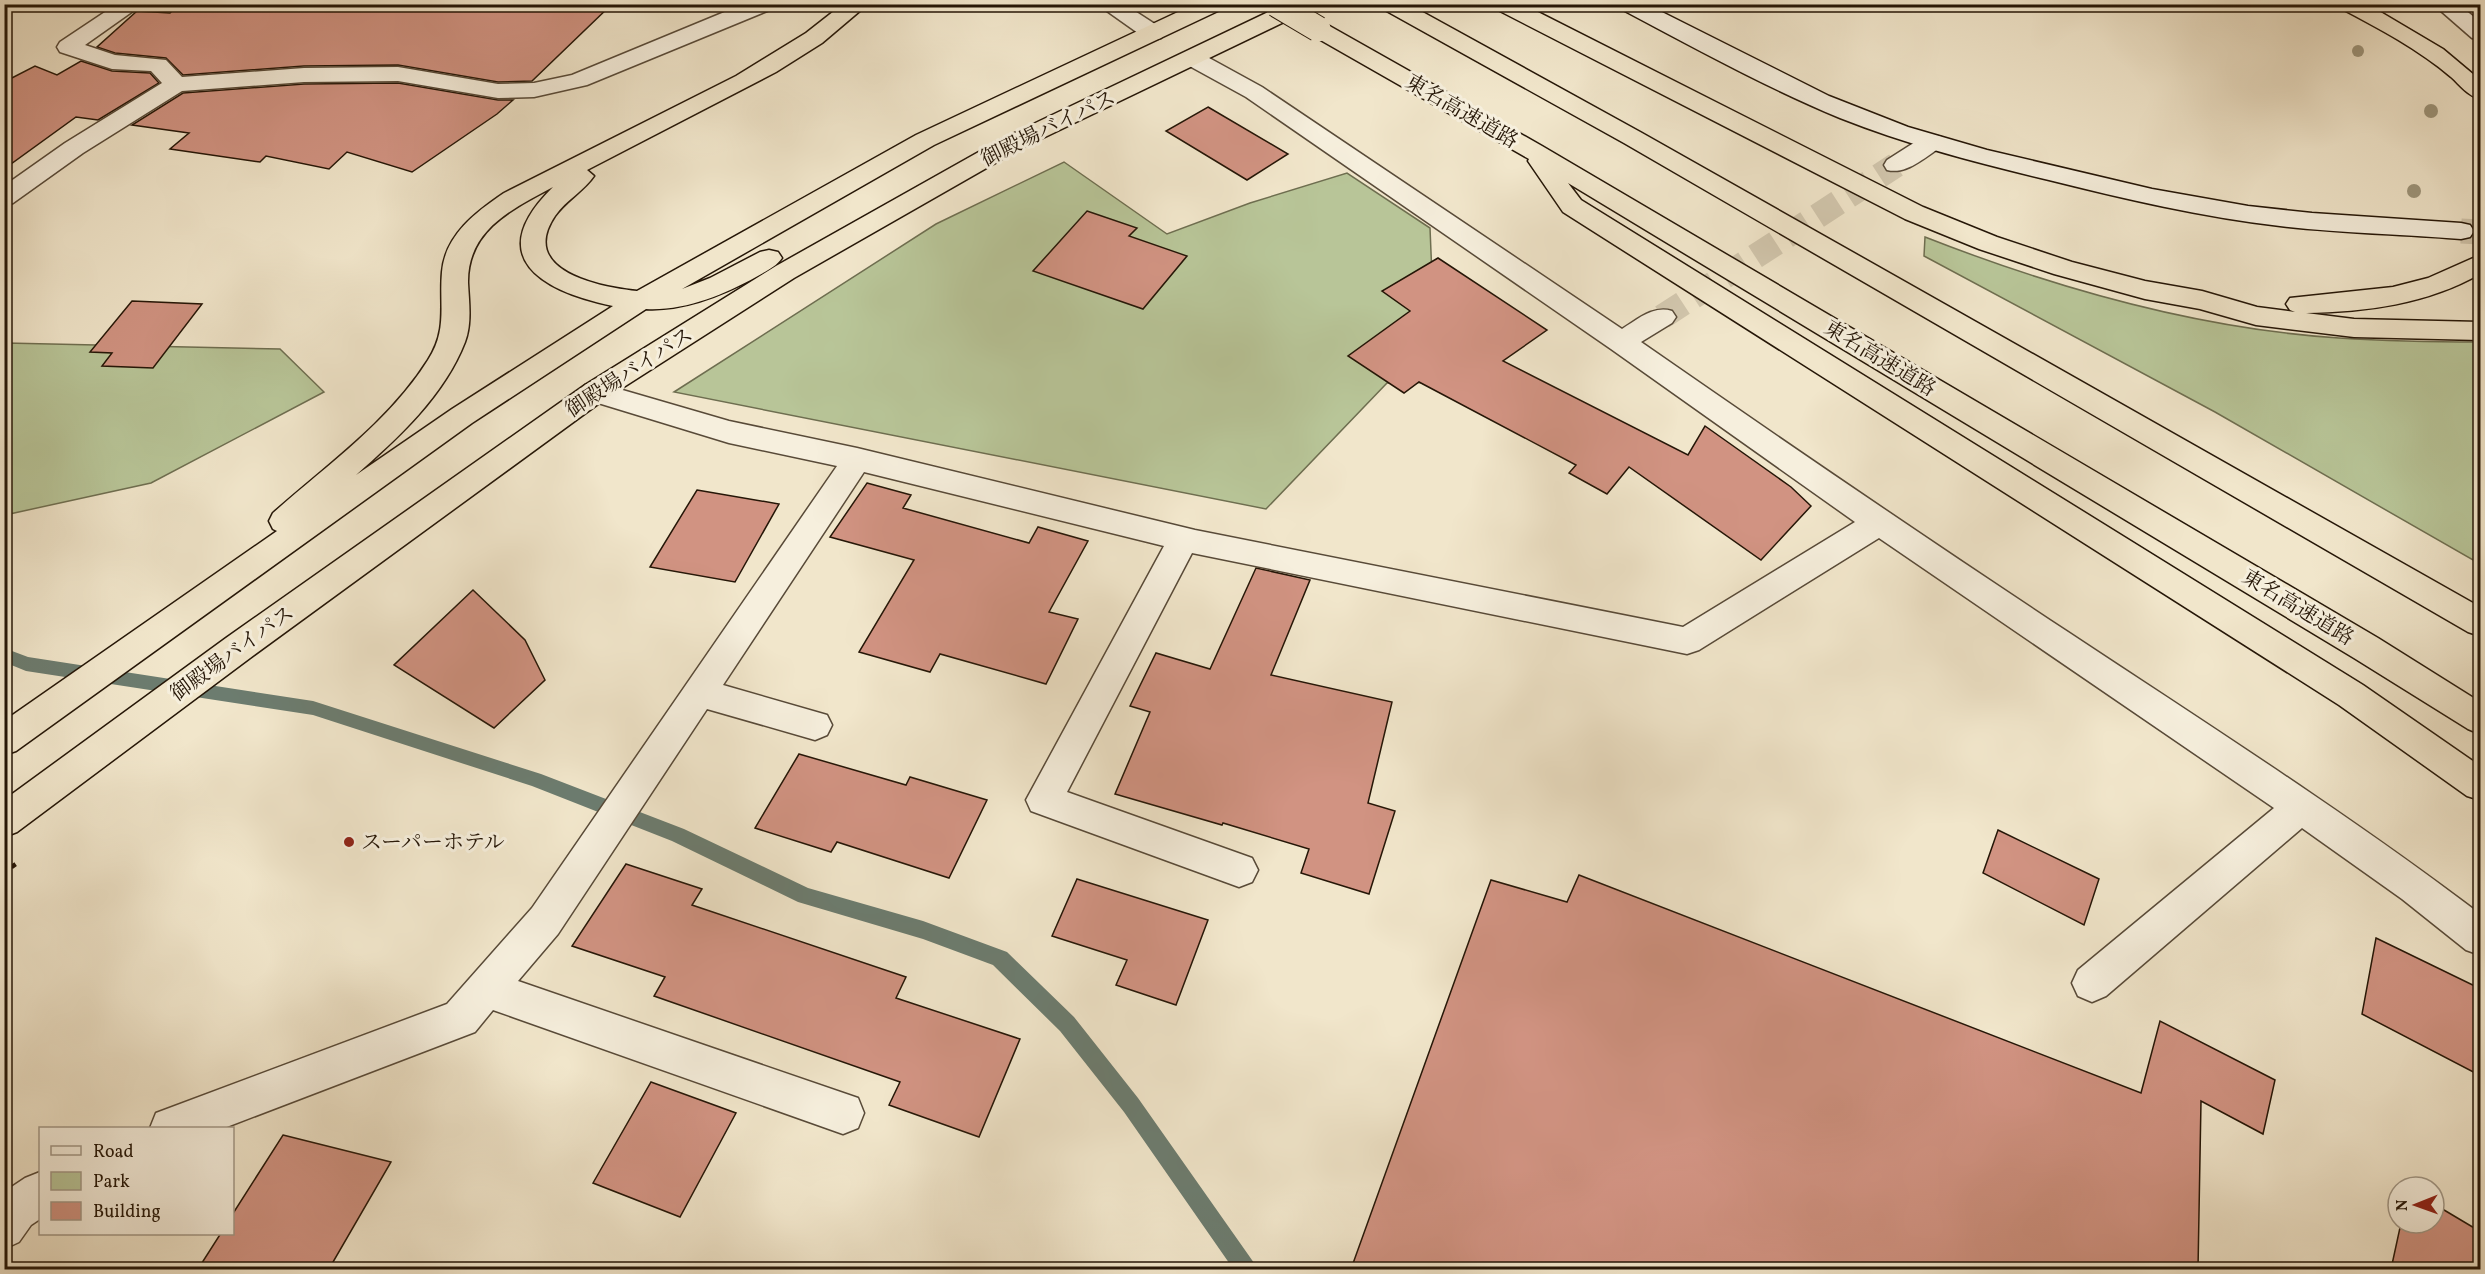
<svg xmlns="http://www.w3.org/2000/svg" width="2485" height="1274" font-family="Vollkorn,'Noto Serif JP',serif">
	<rect width="100%" height="100%" fill="#f1e6cb"/>
	<filter id="stains"><feTurbulence type="fractalNoise" baseFrequency=".00333" numOctaves="4"/><feColorMatrix values="0 0 0 0 .2 0 0 0 0 .09 0 0 0 0 .02 0 0 0 .5 -.17"/></filter>
	<radialGradient id="worn" r=".72"><stop offset=".6" stop-color="#630" stop-opacity="0"/><stop offset="1" stop-color="#630" stop-opacity=".3"/></radialGradient>
	<g fill="#b8c598" stroke="#6e6e50" stroke-width="1.5">
		<polygon points="1064,162 1167,234 1250,203 1347,173 1430,228 1434,324 1479,382 1387,383 1266,509 674,392 936,224"/>
		<path d="M1925,237C2055,288 2200,329 2339,338C2386,341 2434,342 2480,342V564L2215,412L1924,256Z"/>
		<polygon points="5,343 280,349 324,392 151,483 5,515"/>
	</g>
	<g fill="none" stroke-linecap="round" stroke-linejoin="round">
		<polygon fill="#6c7c6f" fill-rule="evenodd" points="4,648 28,657 313,701 541,774 684,829 808,888 923,921 1007,952 1074,1017 1138,1098 1259,1270 1234,1270 1124,1112 1060,1031 993,965 923,939 798,902 672,841 532,786 313,715 26,671 4,662"/>
	</g>
	<g fill="#d19382" stroke="#251607" stroke-width="1.5">
		<polygon points="179,4 612,4 532,81 498,82 398,65 304,66 183,75 166,58 115,53 97,47 137,11 170,13"/>
		<polygon points="81,61 112,71 150,73 159,83 98,120 76,117 4,169 4,82 35,66 57,75"/>
		<polygon points="398,83 498,100 513,100 497,114 412,172 347,152 329,169 266,156 260,162 170,149 189,133 132,125 183,93 304,84"/>
		<polygon points="1208,107 1288,154 1247,180 1166,131"/>
		<polygon points="1087,211 1137,228 1129,236 1187,256 1143,309 1033,271"/>
		<polygon points="1438,258 1547,330 1503,361 1688,455 1705,426 1791,487 1811,506 1761,560 1629,467 1607,494 1569,473 1576,465 1419,382 1404,393 1348,356 1410,311 1382,291"/>
		<polygon points="132,301 202,304 153,368 102,366 112,353 90,352"/>
		<polygon points="867,483 911,495 903,508 1029,543 1038,527 1088,541 1049,612 1078,619 1046,684 940,654 930,672 859,652 914,560 830,537"/>
		<polygon points="697,490 779,504 735,582 650,567"/>
		<polygon points="1256,568 1310,580 1271,675 1392,702 1368,803 1395,811 1369,894 1301,873 1309,849 1223,823 1222,825 1115,794 1150,712 1130,706 1156,653 1210,669"/>
		<polygon points="473,590 525,640 545,680 494,728 394,665"/>
		<polygon points="799,754 906,785 910,777 987,800 949,878 837,842 831,852 755,828"/>
		<polygon points="1998,830 2099,879 2084,925 1983,873"/>
		<polygon points="626,864 702,889 692,905 906,977 896,998 1020,1039 979,1137 889,1105 900,1082 654,996 665,977 572,946"/>
		<polygon points="1579,875 2141,1093 2160,1021 2275,1080 2263,1134 2201,1101 2198,1269 1351,1269 1491,880 1567,902"/>
		<polygon points="1077,879 1208,920 1176,1005 1116,985 1127,960 1052,936"/>
		<polygon points="2376,938 2481,989 2481,1076 2362,1014"/>
		<polygon points="651,1082 736,1113 680,1217 593,1183"/>
		<polygon points="283,1135 391,1162 329,1269 198,1269 221,1233 232,1233 232,1215"/>
		<polygon points="2434,1204 2481,1232 2481,1269 2391,1269 2401,1223 2434,1223"/>
	</g>
	<g fill="none" stroke-linecap="round" stroke-linejoin="round">
		<polyline stroke="#d2c7ae" stroke-width="25" stroke-dasharray="25 12" stroke-linecap="butt" points="1662,317 1896,165"/>
		<polyline stroke="#d2c7ae" stroke-width="25" stroke-dasharray="25 12" stroke-linecap="butt" points="2461,231 2480,232"/>
		<g stroke="#584a38" stroke-width="3">
			<g id="street">
				<polygon points="117,4 143,4 85,45 115,55 166,60 182,77 304,68 398,67 498,84 534,83 572,75 744,4 775,4 772,9 587,85 534,97 498,98 398,81 304,82 182,91 83,153 13,203 4,206 4,186 65,143 162,83 151,71 112,69 60,52 57,47 60,42"/>
				<polygon points="1097,4 1124,4 1161,28 1164,33 1161,38 1153,40 1145,38"/>
				<polygon points="2433,4 2458,4 2480,22 2480,40 2472,38"/>
				<path d="M1192,51L1200,53L1262,87L1622,329C1637,320 1653,305 1672,311L1676,317L1672,323L1641,342C1782,440 1924,537 2068,632C2207,724 2348,814 2480,914V955L2466,950L2402,899L2302,828L2106,996L2092,1002L2078,996L2072,983L2078,970L2274,808L1879,538L1699,650L1687,654L1192,553L1067,792L1252,858L1258,870L1252,882L1239,887L1031,811L1026,800L1164,546L864,472L723,685L827,715L832,725L827,735L815,740L707,709L558,934L518,981L858,1098L864,1113L858,1128L843,1134L493,1010L475,1032L224,1128H150L156,1113L447,1004L532,908L837,466L729,443L585,399L581,392L585,385L595,382L729,421L857,448L1195,530L1683,627L1855,522L1611,349L1246,97L1184,63L1181,58L1184,53Z"/>
				<path d="M1932,135L1941,137L1944,142L1941,147C1925,157 1907,175 1887,170L1884,165L1887,160L1923,137Z"/>
				<polygon points="40,1172 40,1219 31,1225 19,1242 4,1249 4,1192 25,1178"/>
			</g>
		</g>
		<g stroke="#251607" stroke-width="3">
			<path id="secondary" d="M1618,4H1646L1829,96L1908,127L1987,150L2152,189L2248,206L2312,213L2461,223L2470,225L2474,231L2470,237L2461,239C2401,234 2340,233 2280,226C2202,217 2125,199 2049,180C1978,163 1908,145 1840,118C1765,87 1693,47 1621,9Z"/>
		</g>
		<g stroke="#251607" stroke-width="3">
			<g id="highway">
				<path d="M843,4H868L822,43L776,72L587,170L594,176C584,191 566,200 555,216C518,271 599,287 637,291L916,135L1195,4H1225L1222,9L934,145L682,289L710,278L760,252L769,250L778,252L782,258C776,267 766,271 756,277C723,295 685,311 646,309L472,423L16,751L4,755V721L277,531L273,529L269,521L273,513C327,465 389,422 428,360C448,329 439,305 442,272C445,235 476,212 504,193L736,76L806,33ZM553,187C482,257 541,291 613,306L452,409L356,475C398,438 444,396 465,342C472,323 469,303 468,283C467,230 512,209 553,187Z"/>
				<polygon points="1285,4 1314,4 1311,9 1018,150 794,278 605,399 250,658 17,832 4,837 4,800 226,638 585,385 776,266 1000,140"/>
				<polygon points="1380,4 1408,4 1642,133 2480,607 2480,636 2468,632 1624,143 1383,9"/>
				<path d="M1493,4H1522L1923,207L1997,237L2072,262L2145,281L2202,291L2257,307L2295,312L2290,310L2286,304L2290,298L2393,287L2428,278L2480,255V274C2427,304 2366,312 2306,313L2354,319L2480,322V340L2354,337L2256,325L2200,309L2145,299L2054,274L1979,249L1905,219L1496,9Z"/>
				<path d="M2339,4H2367L2443,49L2480,80V99C2468,96 2460,85 2451,77C2418,49 2380,29 2342,9Z"/>
				<polygon points="1318,22 1326,24 1542,146 2378,638 2480,702 2480,734 2468,729 2354,658 1568,183 1581,200 2363,685 2480,766 2480,800 2467,796 2339,705 1563,212 1528,161 1529,159 1310,34 1307,29 1310,24"/>
			</g>
		</g>
		<polyline stroke="#251607" stroke-width="4.5" stroke-dasharray="5 4" stroke-linecap="butt" points="4,872 16,864"/>
		<use href="#street" fill="#f6efdd" fill-rule="evenodd"/>
		<use href="#secondary" fill="#f6efdd" fill-rule="evenodd"/>
		<use href="#highway" fill="#f1e6cb" fill-rule="evenodd"/>
		<g stroke="#251607" stroke-width="27" stroke-linecap="butt">
			<polyline id="highway-bridge" points="1276,4 1318,29"/>
		</g>
		<use href="#highway-bridge" stroke="#f1e6cb" stroke-width="25"/>
	</g>
	<g fill="#9d957b">
		<circle cx="2358" cy="51" r="6"/>
		<circle cx="2431" cy="111" r="7"/>
		<circle cx="2414" cy="191" r="7"/>
	</g>
	<circle fill="#8f2418" stroke="#f6efdd" stroke-width="2" cx="349" cy="842" r="6"/>
	<g text-anchor="middle" stroke-width="6" stroke-linejoin="round" paint-order="stroke">
		<g font-size="21" fill="#251607" stroke="#f6efdd">
			<text transform="translate(1462 111) rotate(30)" y="7">東名高速道路</text>
			<text transform="translate(1048 128) rotate(-26)" y="7">御殿場バイパス</text>
			<text transform="translate(1880 358) rotate(31)" y="7">東名高速道路</text>
			<text transform="translate(629 372) rotate(-33)" y="7">御殿場バイパス</text>
			<text transform="translate(2298 607) rotate(31)" y="7">東名高速道路</text>
			<text transform="translate(232 653) rotate(-36)" y="7">御殿場バイパス</text>
		</g>
		<g font-size="21" fill="#251607" stroke="#f6efdd" text-anchor="start">
			<text x="361" y="849">スーパーホテル</text>
		</g>
	</g>
	<rect width="2485" height="1274" fill="none" stroke="#f1e6cb" stroke-width="24"/>
	<rect x="6" y="6" width="2473" height="1262" fill="none" stroke="#251607" stroke-width="3"/>
	<rect x="12" y="12" width="2461" height="1250" fill="none" stroke="#251607" stroke-width="1.5"/>
	<rect x="39" y="1127" width="195" height="108" fill="#f6efdd" stroke="#a29887" stroke-width="1.5"/>
	<rect x="51" y="1146" width="30" height="9" fill="#f6efdd" stroke="#a29887" stroke-width="1.5"/>
	<text x="93" y="1157" font-size="18" fill="#251607">Road</text>
	<rect x="51" y="1172" width="30" height="18" fill="#b8c598" stroke="#a29887" stroke-width="1.5"/>
	<text x="93" y="1187" font-size="18" fill="#251607">Park</text>
	<rect x="51" y="1202" width="30" height="18" fill="#d19382" stroke="#a29887" stroke-width="1.5"/>
	<text x="93" y="1217" font-size="18" fill="#251607">Building</text>
	<g transform="translate(2416 1205) rotate(269)"><circle r="28" fill="#f6efdd" stroke="#a29887" stroke-width="1.5"/>
	<path d="M0-4.5L10 22L0 15L-10 22Z" fill="#8f2418"/>
	<text y="-9" font-size="16" font-weight="bold" text-anchor="middle" fill="#251607">N</text>
	</g>
	<rect width="100%" height="100%" filter="url(#stains)"/>
	<rect width="100%" height="100%" fill="url(#worn)"/>
</svg>
